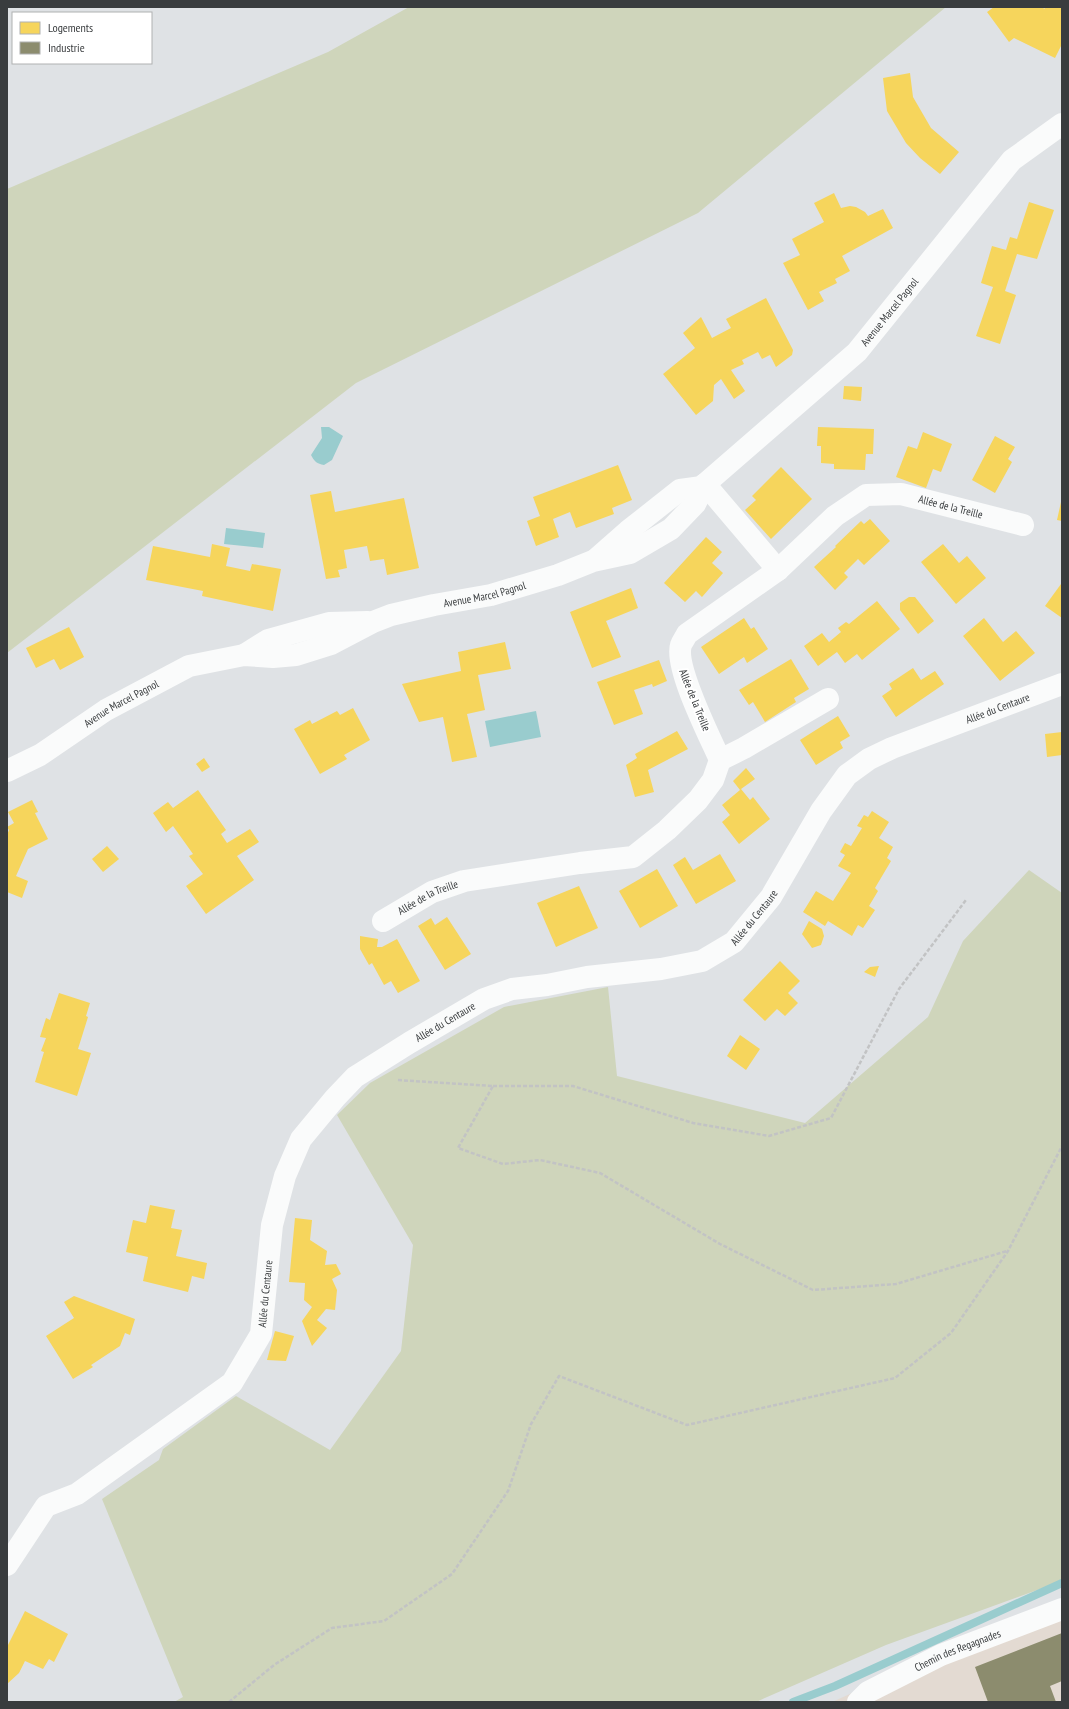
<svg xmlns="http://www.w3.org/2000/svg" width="1069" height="1709" font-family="'PT Sans Narrow',sans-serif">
	<rect width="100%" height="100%" fill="#dfe2e5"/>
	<polygon fill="#e3dad2" points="1062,1599 1062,1702 832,1702"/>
	<g fill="#cfd5bb">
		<polygon points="409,7 946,7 698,213 356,383 7,653 7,189 328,52"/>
		<polygon points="1029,870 1062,893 1062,1581 886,1645 756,1702 174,1702 183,1697 102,1499 159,1460 163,1449 236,1396 330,1450 401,1351 413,1245 337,1115 370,1083 504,1007 608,987 617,1076 805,1123 928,1017 963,941"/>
	</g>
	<g fill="#99ccce">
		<path d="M321,427H329L343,436L332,460L324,465C317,464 314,461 311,455L322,438Z"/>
		<polygon points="226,528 265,533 263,548 224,544"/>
		<polygon points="536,711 541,737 490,747 485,721"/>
	</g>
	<g fill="#f6d55c">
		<polygon points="994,7 1043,7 1044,9 1046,7 1062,7 1062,44 1055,58 1014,38 1009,42 987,12"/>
		<polygon points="910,73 913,97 931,128 959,152 940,174 920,158 906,143 887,111 883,78"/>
		<polygon points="834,193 841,208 850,206 856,207 865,212 868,216 883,209 893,228 842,256 850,271 835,279 837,283 819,292 824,301 808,310 783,263 800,255 792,239 824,222 814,203"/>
		<polygon points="1029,202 1054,210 1037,259 1017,254 1005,291 1016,295 1000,344 976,336 993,287 981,283 992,246 1006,250 1010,237 1017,239"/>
		<polygon points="766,298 793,350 792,355 776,367 770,355 762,359 758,352 742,360 744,364 731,370 745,391 734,399 721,379 714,385 713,401 696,415 663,374 695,348 683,333 701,317 712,338 731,328 726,319"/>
		<polygon points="844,386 862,387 861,401 843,399"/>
		<polygon points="818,427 874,429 873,454 866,454 865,470 834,469 834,464 821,463 821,446 817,446"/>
		<polygon points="923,432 952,444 941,472 933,469 926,488 896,477 908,446 917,449"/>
		<polygon points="995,436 1015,447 1008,459 1012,462 995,493 972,480"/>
		<polygon points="618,465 632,500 612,508 614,514 576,528 570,512 553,519 559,537 536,546 527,521 540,516 533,497"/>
		<polygon points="781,467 812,499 771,539 745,510 756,500 752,496"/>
		<polygon points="331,491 335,512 404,498 419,568 387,575 384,559 370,561 367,546 344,550 347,568 338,570 340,577 326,579 310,495"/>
		<polygon points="1061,502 1062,502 1062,521 1057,520"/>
		<polygon points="870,519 890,541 864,565 858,559 844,573 848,577 835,590 814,567 836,547 835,546 861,521 864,524"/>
		<polygon points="706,537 722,552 712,563 723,573 702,597 696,591 685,602 664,583"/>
		<polygon points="212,544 230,548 226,566 250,571 252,564 281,569 273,611 202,596 203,591 146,580 153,546 210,557"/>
		<polygon points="943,544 959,563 967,556 986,578 956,604 921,562"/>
		<polygon points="1061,584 1062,585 1062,618 1045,606"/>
		<polygon points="631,588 638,608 606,621 621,657 592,668 570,612"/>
		<polygon points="909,597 915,597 934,621 918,634 900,610 900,603"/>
		<polygon points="877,601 900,629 862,660 857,654 845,663 837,652 818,666 804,646 822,633 829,642 841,632 838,628 846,622 849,624"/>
		<polygon points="744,618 751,629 754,627 768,649 747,663 744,657 719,674 701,647"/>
		<polygon points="984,618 1003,642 1016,631 1035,653 1000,681 963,636"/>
		<polygon points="69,627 84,657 60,670 54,659 36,668 26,648"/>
		<polygon points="505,642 511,669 478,675 485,710 467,714 477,757 452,762 443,717 419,722 402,684 461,671 458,652"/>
		<polygon points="791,659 809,689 794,698 796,702 765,722 753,702 749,705 739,690"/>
		<polygon points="659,660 667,681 653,687 652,684 634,690 643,714 614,725 597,682"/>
		<polygon points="913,668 921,680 935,671 944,684 896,717 882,696 892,689 889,684"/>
		<polygon points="353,708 370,740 344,755 347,759 320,774 294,729 310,720 312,724 337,711 340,715"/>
		<polygon points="838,716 850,736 840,742 843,748 816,765 800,740"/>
		<polygon points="677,731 688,749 648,770 654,792 635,797 626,765 637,758 635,754"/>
		<polygon points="1062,732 1062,755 1047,757 1045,734"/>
		<polygon points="204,758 210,767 202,772 196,764"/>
		<polygon points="746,768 755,779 741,789 750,800 753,797 770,819 739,844 722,822 730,815 722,805 740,790 733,781"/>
		<polygon points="198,790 226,830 221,834 227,843 250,829 259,842 237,856 254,880 206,914 186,886 203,874 189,856 193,854 173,826 166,832 153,813 168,802 173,808"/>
		<polygon points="32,800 38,812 35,813 48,839 28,849 16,876 28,881 22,898 7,892 7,835 9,830 7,827 14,823 8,812"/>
		<polygon points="872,811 889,822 879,838 893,847 887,858 891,861 875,888 878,891 869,906 875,910 863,928 858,925 852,936 828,921 825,926 803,912 816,891 833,901 851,873 838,866 845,855 840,852 845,843 851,846 862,828 857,826 864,815 868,817"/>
		<polygon points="107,846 119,859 103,872 92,859"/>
		<polygon points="720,854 736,881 696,904 673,865 685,857 693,870"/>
		<polygon points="657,869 678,906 640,928 619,891"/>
		<polygon points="579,886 598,928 556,947 537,903"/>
		<polygon points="447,917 471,954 445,970 418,926 431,918 435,925"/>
		<polygon points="809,921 822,929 824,936 821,945 812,948 802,934"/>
		<polygon points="360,936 378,939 377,947 382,947 397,939 420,981 398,993 391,981 384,985 372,963 369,965 360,949"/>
		<polygon points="780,961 800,981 788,993 798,1003 785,1016 777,1009 765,1021 743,1000"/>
		<polygon points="879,966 875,977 864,972 870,967"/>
		<polygon points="59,993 90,1003 86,1016 88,1017 78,1049 91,1053 77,1096 35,1082 44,1052 41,1051 46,1038 40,1037 46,1018 50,1020"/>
		<polygon points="740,1035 760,1049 746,1070 727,1056"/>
		<polygon points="150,1205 175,1210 171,1228 182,1230 176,1256 207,1263 204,1279 192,1276 188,1292 143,1281 148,1257 126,1252 133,1220 146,1223"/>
		<polygon points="295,1218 312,1220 310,1240 327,1251 325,1265 336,1264 341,1274 332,1279 337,1290 335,1310 326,1309 317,1320 327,1328 312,1346 302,1321 312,1307 304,1300 305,1283 289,1282"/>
		<polygon points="74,1296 135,1319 130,1335 125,1333 120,1346 91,1365 93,1367 73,1379 46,1336 74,1318 64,1302"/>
		<polygon points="275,1331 294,1336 286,1361 267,1360"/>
		<polygon points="25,1611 68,1634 54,1662 49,1659 43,1669 25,1661 19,1673 7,1684 7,1647"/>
	</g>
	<polygon fill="#8c8c6e" points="1062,1633 1062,1681 1050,1686 1056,1702 988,1702 975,1667"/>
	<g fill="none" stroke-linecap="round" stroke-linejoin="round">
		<polyline stroke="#99ccce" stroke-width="8" points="793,1702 835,1686 1062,1583"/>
		<g stroke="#c2c3c4" stroke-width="2.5" stroke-dasharray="4 2" stroke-linecap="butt">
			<polyline points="398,1080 493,1086 458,1148 503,1164 540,1160 600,1173 720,1244 813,1290 896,1284 1007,1251"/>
			<polyline points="493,1086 573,1086 693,1123 769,1136 831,1118 899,989 966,900"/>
			<polyline points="229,1702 274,1665 332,1628 384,1621 452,1574 508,1491 531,1424 559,1376 687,1425 895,1378 951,1333 1008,1251 1062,1146"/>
		</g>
		<g stroke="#fafbfb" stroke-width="22">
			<polyline points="705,484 778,570"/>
			<polyline points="595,560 628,531 680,490 702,487"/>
			<polyline points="244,655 268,640 329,623 368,622"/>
			<polyline points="720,760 744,748 828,699"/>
			<path id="s1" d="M7,771L40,755L106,710L189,666L244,655L273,657L296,655L331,644L373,622L391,615L434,605L491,595L558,575L593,561L630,553L671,529L695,504L705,484L857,352L1012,160L1062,124"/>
			<path id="s2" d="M383,921L432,892L464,881L580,863L633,857L667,830L698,800L713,780L720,760C710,737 674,667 681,645C682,642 685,638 687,634L778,570L835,516L866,495L901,494L1023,525"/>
			<path id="s3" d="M7,1565L46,1506L77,1494L232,1383L261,1334L272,1225L285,1176L301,1139L335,1098L355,1077L409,1043L484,999L512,989L547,985L587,977L661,969L702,961L734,942L771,897L821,811L847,775L869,759L892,748L1062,684"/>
			<path id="s4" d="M858,1702L868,1692L941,1655L1062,1609"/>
		</g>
	</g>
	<g text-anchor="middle" stroke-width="4" stroke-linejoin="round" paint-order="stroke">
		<g font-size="11" fill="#393c3e" stroke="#fff">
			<text dy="4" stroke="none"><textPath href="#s1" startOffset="1027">Avenue Marcel Pagnol</textPath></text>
			<text dy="4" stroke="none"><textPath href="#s2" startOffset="843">Allée de la Treille</textPath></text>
			<text dy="4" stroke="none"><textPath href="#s1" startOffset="518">Avenue Marcel Pagnol</textPath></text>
			<text transform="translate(695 700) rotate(68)" y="4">Allée de la Treille</text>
			<text dy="4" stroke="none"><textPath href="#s1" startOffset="133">Avenue Marcel Pagnol</textPath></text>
			<text dy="4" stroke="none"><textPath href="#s3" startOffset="1412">Allée du Centaure</textPath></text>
			<text dy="4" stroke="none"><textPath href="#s2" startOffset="51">Allée de la Treille</textPath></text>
			<text dy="4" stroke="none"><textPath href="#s3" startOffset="1076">Allée du Centaure</textPath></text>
			<text dy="4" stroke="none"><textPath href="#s3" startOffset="740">Allée du Centaure</textPath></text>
			<text dy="4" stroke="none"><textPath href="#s3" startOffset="392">Allée du Centaure</textPath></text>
			<text dy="4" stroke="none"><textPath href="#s4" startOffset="113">Chemin des Regagnades</textPath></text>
		</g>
	</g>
	<rect width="1069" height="1709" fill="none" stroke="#393c3e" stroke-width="16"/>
	<rect x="12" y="12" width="140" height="52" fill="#ffffff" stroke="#b0b1b2"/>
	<rect x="20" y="22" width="20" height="12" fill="#f6d55c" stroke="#b0b1b2"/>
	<text x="48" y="32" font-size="12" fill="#393c3e">Logements</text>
	<rect x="20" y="42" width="20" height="12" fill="#8c8c6e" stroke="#b0b1b2"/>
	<text x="48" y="52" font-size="12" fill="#393c3e">Industrie</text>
</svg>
